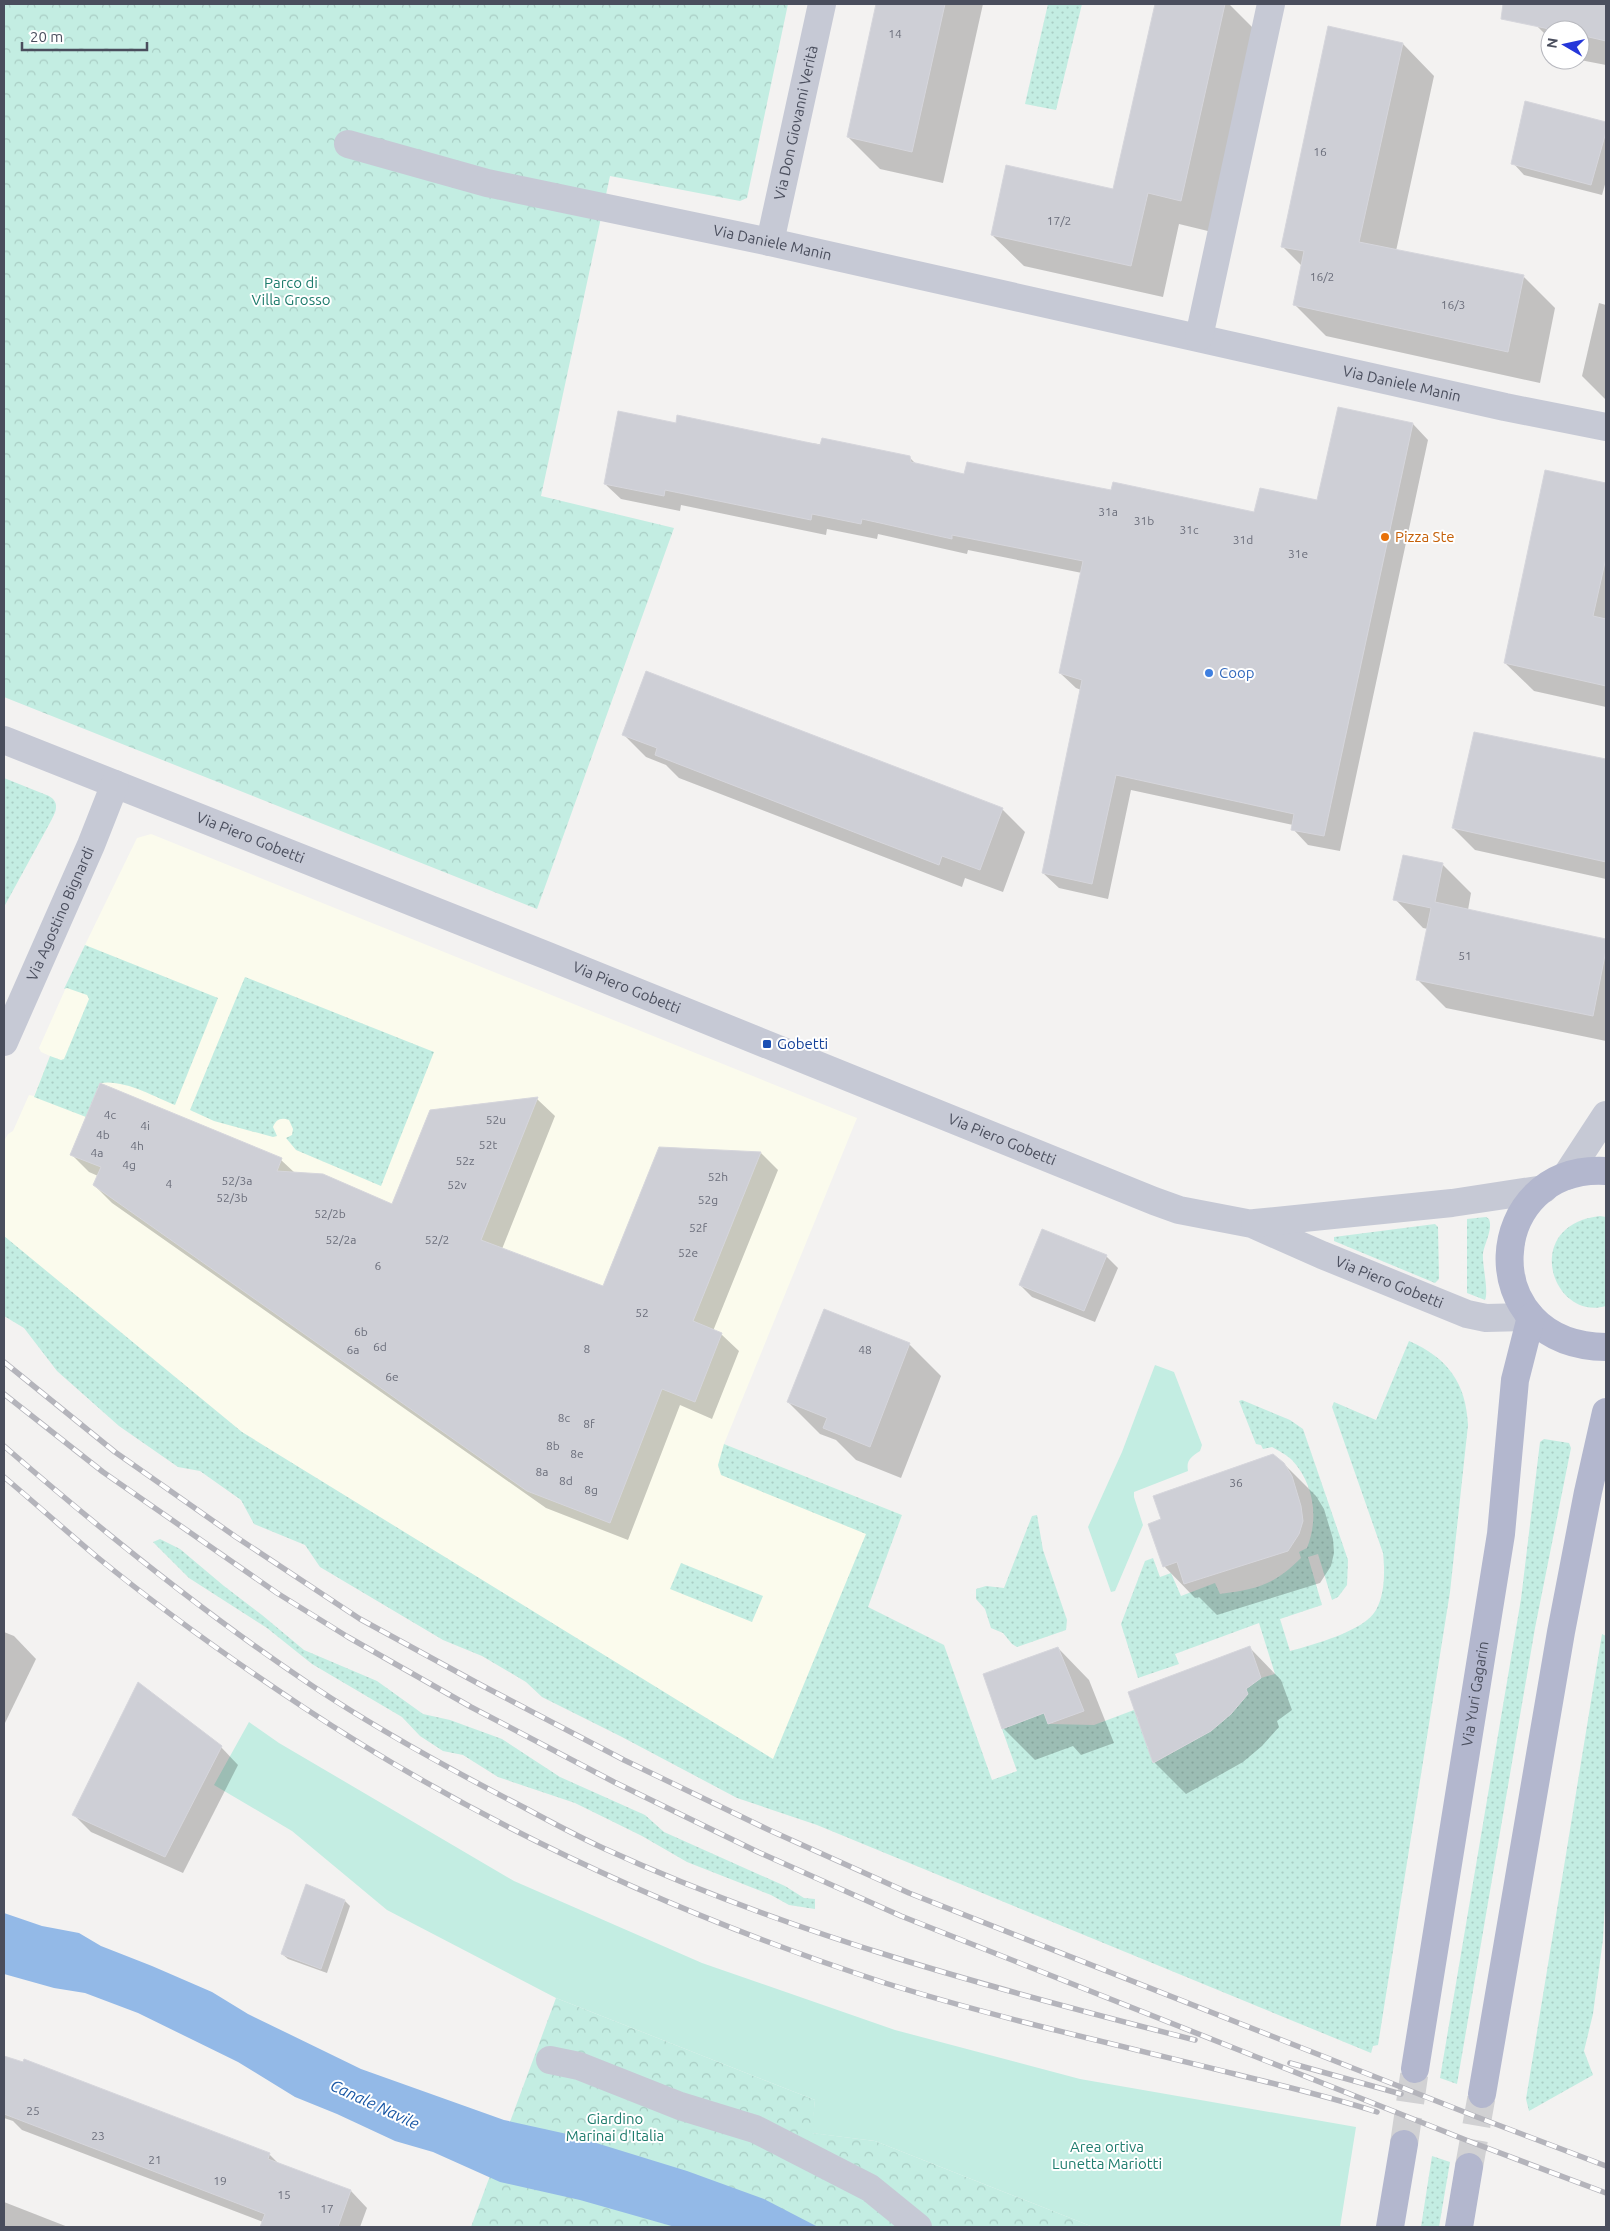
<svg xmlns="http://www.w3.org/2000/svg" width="1610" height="2231" font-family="Ubuntu,sans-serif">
	<defs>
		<pattern id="grass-dots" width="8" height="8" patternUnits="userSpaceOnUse" patternTransform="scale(1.25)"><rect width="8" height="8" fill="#c3ede2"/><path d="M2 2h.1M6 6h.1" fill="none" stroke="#a9cdc4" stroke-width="1.8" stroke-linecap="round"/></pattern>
		<pattern id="forest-crowns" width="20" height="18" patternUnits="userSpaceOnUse" patternTransform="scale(1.25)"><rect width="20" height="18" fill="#c3ede2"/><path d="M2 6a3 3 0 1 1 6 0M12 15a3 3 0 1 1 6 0" fill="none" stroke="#a9cdc4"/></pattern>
	</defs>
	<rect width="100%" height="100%" fill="#f3f2f1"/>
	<polygon fill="#fbfbed" points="151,834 857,1118 724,1444 902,1515 785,1794 4,1288 4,1141 8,1134 13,1131 29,1095 34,1096 50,1056 41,1052 39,1048 85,945 137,838"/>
	<g fill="url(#grass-dots)">
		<polygon points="1048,4 1082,4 1056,110 1025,104"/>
		<path d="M4,778L49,796C59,802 57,810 52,819L4,907Z"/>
		<path d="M85,945L218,998L175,1105C153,1096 124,1079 100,1083L86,1117L34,1097L50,1056L61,1060L64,1059L89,999L87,995L67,988L64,989Z"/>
		<path d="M245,977L434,1052L381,1186L296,1150L286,1138L292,1135L293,1129L289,1120C281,1117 276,1119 273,1127L277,1136L273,1137L214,1121L190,1110Z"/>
		<path d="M1600,1216L1606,1217V1306C1552,1322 1520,1225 1600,1216Z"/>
		<path d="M1486,1217L1489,1219C1493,1229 1485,1242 1483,1253C1482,1265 1489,1291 1485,1300L1467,1293V1219Z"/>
		<polygon points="1435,1224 1438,1227 1439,1279 1435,1283 1334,1241 1334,1237"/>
		<path d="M4,1236L242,1432L773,1759L866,1534L721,1475L718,1465L724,1444L902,1515L868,1607L944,1645L992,1780L1017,1771L1002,1729L1044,1713L1049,1724L1094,1725L1134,1710L1154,1763L1211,1731L1246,1689L1261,1678L1275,1674L1259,1623L1175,1654L1179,1664L1138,1678L1121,1624L1145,1561L1153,1558L1160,1577L1171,1573L1181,1596L1215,1583L1220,1594C1258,1589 1274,1585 1301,1558L1299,1552L1307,1548C1319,1518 1314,1484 1292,1460C1287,1455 1279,1451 1272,1447L1263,1449L1261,1445L1256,1444L1239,1401L1242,1400L1290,1420L1303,1429L1348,1560L1347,1585L1338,1597L1332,1600L1318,1554L1308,1557L1322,1605L1280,1619L1290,1651C1312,1645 1365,1631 1376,1610C1385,1594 1385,1571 1383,1553L1332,1407L1334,1402L1376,1420L1409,1341C1448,1358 1466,1383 1468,1425L1450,1592L1378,2045L1373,2046L1371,2053L817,1825L737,1798L622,1737L542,1697L526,1682L482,1656L443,1640L320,1567L305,1545L254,1524L241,1500L200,1471L178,1467L119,1426L57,1371L24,1328L4,1316Z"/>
		<polygon points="1544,1439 1569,1443 1571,1448 1535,1628 1457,2084 1440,2078 1521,1599 1540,1442"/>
		<polygon points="1037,1515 1043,1550 1067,1620 1066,1630 1017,1647 1012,1644 1003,1633 991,1628 985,1609 976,1599 976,1589 986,1586 1004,1588 1032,1516"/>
		<polygon points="160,1539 180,1549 224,1586 262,1615 304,1650 377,1681 423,1714 450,1720 502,1739 560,1777 645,1815 664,1832 785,1886 804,1898 815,1899 815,1909 789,1905 771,1895 687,1862 642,1836 575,1803 498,1777 463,1755 443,1751 420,1736 402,1717 312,1664 267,1628 189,1578 153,1542"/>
		<polygon points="681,1563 763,1596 752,1622 670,1589"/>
		<polygon points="1602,1634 1606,1636 1606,1886 1603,1939 1593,2014 1584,2051 1593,2075 1529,2111 1526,2099"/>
		<polygon points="1432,2156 1450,2162 1439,2227 1421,2227"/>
	</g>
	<g fill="url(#forest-crowns)">
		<polygon points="4,4 788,4 747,198 740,201 610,176 541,496 674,528 537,909 4,697"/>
		<polygon points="556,1998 815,2100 812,2133 875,2141 1093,2227 471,2227"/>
	</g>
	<g fill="#c3ede2">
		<path d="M1155,1365L1174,1372L1202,1445L1200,1451C1191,1457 1186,1460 1188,1471L1134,1492V1497L1143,1525L1115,1591L1111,1592L1088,1527L1122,1452Z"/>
		<polygon points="249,1722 279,1743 514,1881 702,1963 895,2030 1080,2079 1356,2127 1340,2227 1093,2227 875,2141 811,2133 815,2100 556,1998 387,1910 292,1831 214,1785"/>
	</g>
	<polygon fill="#93b9e7" points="4,1913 42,1926 79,1933 101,1946 152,1966 212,1992 248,2014 361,2069 504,2120 567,2134 687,2171 764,2199 818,2227 675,2227 580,2200 500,2182 433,2152 395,2141 337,2114 295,2097 238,2062 138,2013 85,1993 54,1988 4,1974"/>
	<g fill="#0003">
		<polygon points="877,4 983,4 943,183 880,169 848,137"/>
		<polygon points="1156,4 1229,4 1257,32 1212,232 1179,224 1163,297 1024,266 992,235 1114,190"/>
		<polygon points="1542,4 1606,4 1606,65 1580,60 1580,30 1550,30 1550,39 1537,26"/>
		<polygon points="1403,44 1434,76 1396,251 1523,276 1555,308 1540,383 1326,336 1294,304 1302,266 1282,246"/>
		<polygon points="1526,103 1606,123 1606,181 1602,195 1524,175 1513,163"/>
		<polygon points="1599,303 1606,305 1606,400 1582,376"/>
		<polygon points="677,424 909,457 917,465 965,475 1112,491 1255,513 1318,502 1413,424 1428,440 1340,851 1308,845 1293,829 1293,825 1131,790 1108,899 1059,888 1043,873 1081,690 1076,688 1060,673 1082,573 968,550 967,554 878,534 877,539 827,529 826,535 681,505 680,511 621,499 605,484"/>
		<polygon points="1546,471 1606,485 1606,707 1534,691 1505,663"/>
		<polygon points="1475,733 1606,760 1606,879 1475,850 1453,828"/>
		<polygon points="623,734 1002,809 1025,832 1003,892 965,878 962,887 679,778 666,765 646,757"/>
		<polygon points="1442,864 1471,893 1468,910 1606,940 1606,1041 1446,1008 1417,979 1428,929 1423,928 1395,899"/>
		<polygon points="537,1099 555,1116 502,1249 604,1288 761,1153 778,1170 713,1331 721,1334 739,1351 712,1419 680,1405 628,1540 546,1508 112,1203 94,1185 98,1176 89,1172 72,1155 281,1160 295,1173 393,1205 431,1111"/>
		<polygon points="1106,1256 1118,1268 1095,1322 1032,1297 1020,1285"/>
		<polygon points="909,1344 941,1376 901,1478 856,1460 836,1440 820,1434 788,1402"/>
		<polygon points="1284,1464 1316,1496 1324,1509 1333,1539 1334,1553 1331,1566 1320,1583 1217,1615 1199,1597 1195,1598 1164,1566"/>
		<polygon points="4,1632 14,1636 36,1659 4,1725"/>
		<polygon points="1058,1648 1089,1680 1114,1743 1081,1755 1073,1746 1035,1760 1003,1728"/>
		<polygon points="1250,1648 1281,1680 1292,1710 1277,1721 1279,1727 1262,1746 1243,1762 1186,1794 1154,1762"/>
		<polygon points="221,1747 238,1765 183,1873 91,1832 74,1815"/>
		<polygon points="306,1885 345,1901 350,1906 327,1973 288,1959 282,1954"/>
		<polygon points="4,2057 269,2154 280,2165 351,2191 367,2208 360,2227 261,2227 263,2222 22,2130 13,2121 4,2118"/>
		<polygon points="4,2202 68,2227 4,2227"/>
	</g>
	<g fill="#cecfd6" stroke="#d6d6dc">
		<polygon points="876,4 945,4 912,152 847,137"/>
		<polygon points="1155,4 1225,4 1181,201 1148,193 1131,266 991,235 1006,165 1113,189"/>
		<polygon points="1503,4 1606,4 1606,41 1580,35 1580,30 1554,30 1501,19"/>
		<polygon points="1328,26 1403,43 1359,242 1524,275 1508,352 1293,305 1304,251 1281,247"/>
		<polygon points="1525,101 1606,122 1606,132 1591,185 1511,164"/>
		<polygon points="1338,407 1413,423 1324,836 1291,830 1294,814 1116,775 1092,884 1042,873 1082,680 1059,673 1083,561 952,535 952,539 862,519 861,524 812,514 811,520 665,490 664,496 604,484 618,411 676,423 677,415 820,445 822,438 910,456 911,462 964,474 967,462 1111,490 1113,482 1254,512 1260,488 1317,500"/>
		<polygon points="1545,470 1606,483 1606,558 1593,616 1606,619 1606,686 1504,663"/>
		<polygon points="646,671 1003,808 980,870 942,856 939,865 655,755 657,748 622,735"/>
		<polygon points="1474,732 1606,759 1606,862 1452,828"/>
		<polygon points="1403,855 1443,863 1435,902 1606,939 1606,950 1593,1016 1416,980 1431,908 1393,900"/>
		<polygon points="100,1083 282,1158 277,1171 323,1174 392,1204 430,1110 538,1097 481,1240 603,1286 659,1147 761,1152 693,1321 722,1333 695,1402 662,1389 610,1523 527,1491 93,1185 101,1167 70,1155"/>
		<polygon points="1042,1229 1107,1255 1084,1311 1019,1285"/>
		<polygon points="824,1309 910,1343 870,1447 823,1428 827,1418 787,1402"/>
		<polygon points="1273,1454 1284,1463 1292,1476 1301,1506 1303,1521 1299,1534 1288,1551 1184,1584 1177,1562 1163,1567 1148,1524 1161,1519 1153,1496"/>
		<polygon points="1250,1646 1261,1678 1246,1689 1248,1694 1231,1714 1211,1731 1153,1763 1128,1692"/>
		<polygon points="1058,1647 1084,1711 1048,1724 1044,1713 1002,1729 983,1674"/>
		<polygon points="138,1682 222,1746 165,1857 72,1815"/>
		<polygon points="306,1884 345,1900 321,1969 281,1954"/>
		<polygon points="4,2056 23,2062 24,2059 270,2153 268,2159 351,2190 338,2227 260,2227 265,2214 4,2114"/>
	</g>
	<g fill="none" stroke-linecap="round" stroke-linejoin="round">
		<g stroke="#d1d1d3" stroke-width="28" stroke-dasharray="28 14" stroke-linecap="butt">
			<polyline points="1404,2144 1415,2069"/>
			<polyline points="1469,2167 1482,2094"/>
		</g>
		<g stroke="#c6c9d5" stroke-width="28">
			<path id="s1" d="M348,144L487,183L770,242L1505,407L1606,427"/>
			<path id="s2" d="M770,242L822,4"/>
			<polyline points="1199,337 1271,4"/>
			<path id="s3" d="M4,740L548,956L1154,1201L1179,1210L1252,1224L1322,1255L1467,1314L1486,1318L1531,1317"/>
			<path id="s4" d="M4,1042L91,845L115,784"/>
			<polyline points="1566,1176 1606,1115"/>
			<polyline points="1255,1223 1452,1203 1544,1189"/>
			<polyline points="550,2060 579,2066 680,2106 755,2129 870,2188 918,2227"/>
		</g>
		<g stroke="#b3b7ce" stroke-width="28">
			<path d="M1606,1171C1484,1164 1471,1345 1606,1347"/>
			<path id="s5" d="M1415,2069L1501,1534L1515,1380L1531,1317"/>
			<polyline points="1482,2094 1561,1632 1588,1492 1606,1412"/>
			<polyline points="1390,2227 1404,2144"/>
			<polyline points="1459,2227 1469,2167"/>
		</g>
		<g stroke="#b4b4bb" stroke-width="5.5">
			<g id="rail">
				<polyline points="4,1362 115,1452 236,1537 360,1619 481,1685 624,1760 769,1830 909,1893 1477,2117 1606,2166"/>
				<polyline points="4,1394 103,1472 277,1593 348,1637 471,1707 614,1782 758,1852 901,1916 1471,2142 1606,2193"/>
				<path d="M4,1446C103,1532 205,1614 314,1687C382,1732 453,1771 525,1808C551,1822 577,1836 603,1848C793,1935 994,1989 1195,2040"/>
				<path d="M4,1477C35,1503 66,1531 97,1557C162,1610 232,1660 303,1707C483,1826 680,1916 885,1983C1000,2019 1119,2045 1235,2074C1283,2086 1331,2097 1377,2112"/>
				<polyline points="1290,2063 1401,2094"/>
			</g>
		</g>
		<use href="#rail" stroke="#fff" stroke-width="4" stroke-dasharray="11" stroke-linecap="butt"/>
	</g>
	<circle fill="#e8710a" stroke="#fff" stroke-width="2" cx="1385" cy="537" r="5"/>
	<circle fill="#3f7fe0" stroke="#fff" stroke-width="2" cx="1209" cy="673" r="5"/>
	<rect fill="#1a4fb4" stroke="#fff" stroke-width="2" x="762" y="1039" width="10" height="10" rx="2.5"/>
	<g text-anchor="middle" stroke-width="4" stroke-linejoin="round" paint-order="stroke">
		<g font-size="12" fill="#6b6e7b">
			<text x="895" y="38">14</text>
			<text x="1320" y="156">16</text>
			<text x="1059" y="225">17/2</text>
			<text x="1322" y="281">16/2</text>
			<text x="1453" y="309">16/3</text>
			<text x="1108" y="516">31a</text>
			<text x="1144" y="525">31b</text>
			<text x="1189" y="534">31c</text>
			<text x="1243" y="544">31d</text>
			<text x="1298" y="558">31e</text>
			<text x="1465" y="960">51</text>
			<text x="110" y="1119">4c</text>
			<text x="496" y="1124">52u</text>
			<text x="145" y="1130">4i</text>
			<text x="103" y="1139">4b</text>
			<text x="488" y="1149">52t</text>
			<text x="137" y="1150">4h</text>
			<text x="97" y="1157">4a</text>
			<text x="465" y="1165">52z</text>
			<text x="129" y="1169">4g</text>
			<text x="718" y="1181">52h</text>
			<text x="237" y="1185">52/3a</text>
			<text x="169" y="1188">4</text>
			<text x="457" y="1189">52v</text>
			<text x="232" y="1202">52/3b</text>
			<text x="708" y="1204">52g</text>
			<text x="330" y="1218">52/2b</text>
			<text x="698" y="1232">52f</text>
			<text x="341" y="1244">52/2a</text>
			<text x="437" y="1244">52/2</text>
			<text x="688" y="1257">52e</text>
			<text x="378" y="1270">6</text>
			<text x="642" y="1317">52</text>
			<text x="361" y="1336">6b</text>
			<text x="380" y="1351">6d</text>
			<text x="587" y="1353">8</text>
			<text x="353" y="1354">6a</text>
			<text x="865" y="1354">48</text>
			<text x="392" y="1381">6e</text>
			<text x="564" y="1422">8c</text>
			<text x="589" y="1428">8f</text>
			<text x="553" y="1450">8b</text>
			<text x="577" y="1458">8e</text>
			<text x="542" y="1476">8a</text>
			<text x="566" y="1485">8d</text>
			<text x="1236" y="1487">36</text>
			<text x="591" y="1494">8g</text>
			<text x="33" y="2115">25</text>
			<text x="98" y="2140">23</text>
			<text x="155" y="2164">21</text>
			<text x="220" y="2185">19</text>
			<text x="284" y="2199">15</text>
			<text x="327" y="2213">17</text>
		</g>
		<g font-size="15" fill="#4a4e5d" stroke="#fff">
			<text dy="5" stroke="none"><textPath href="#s2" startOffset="122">Via Don Giovanni Verità</textPath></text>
			<text dy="5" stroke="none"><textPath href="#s1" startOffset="436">Via Daniele Manin</textPath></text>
			<text dy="5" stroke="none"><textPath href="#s1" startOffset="1081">Via Daniele Manin</textPath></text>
			<text dy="5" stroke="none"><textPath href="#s3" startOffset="265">Via Piero Gobetti</textPath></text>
			<text dy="5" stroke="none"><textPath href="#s4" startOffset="140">Via Agostino Bignardi</textPath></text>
			<text dy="5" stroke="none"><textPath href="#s3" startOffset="670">Via Piero Gobetti</textPath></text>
			<text dy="5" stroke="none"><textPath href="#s3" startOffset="1075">Via Piero Gobetti</textPath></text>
			<text dy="5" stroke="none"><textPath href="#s3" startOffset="1489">Via Piero Gobetti</textPath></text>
			<text dy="5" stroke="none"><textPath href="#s5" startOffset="380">Via Yuri Gagarin</textPath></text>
		</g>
		<g font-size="15" fill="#1e7c6d" stroke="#fff">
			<text x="291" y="288">Parco di<tspan x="291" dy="17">Villa Grosso</tspan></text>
			<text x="615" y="2124">Giardino<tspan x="615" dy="17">Marinai d'Italia</tspan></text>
			<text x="1107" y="2152">Area ortiva<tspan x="1107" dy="17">Lunetta Mariotti</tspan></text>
		</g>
		<g font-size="15" fill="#c56008" stroke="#fff" text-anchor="start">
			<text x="1395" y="542">Pizza Ste</text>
		</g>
		<g font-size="15" fill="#366cbe" stroke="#fff" text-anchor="start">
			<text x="1219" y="678">Coop</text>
		</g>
		<g font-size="15" fill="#164399" stroke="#fff" text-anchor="start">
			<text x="777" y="1049">Gobetti</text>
		</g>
		<g font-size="16" font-style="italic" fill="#1655a4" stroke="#fff">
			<text transform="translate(375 2104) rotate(25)" y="6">Canale Navile</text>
		</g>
	</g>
	<rect width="1610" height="2231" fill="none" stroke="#4a4e5d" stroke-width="10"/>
	<g transform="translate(1565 45) rotate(279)"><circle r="24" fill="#ffffff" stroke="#b7b8be"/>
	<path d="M0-4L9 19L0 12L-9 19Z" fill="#2536d9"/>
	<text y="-8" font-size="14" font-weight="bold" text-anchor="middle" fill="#4a4e5d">N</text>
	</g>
	<path d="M22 42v8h125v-8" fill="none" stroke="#4a4e5d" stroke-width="2.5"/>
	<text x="30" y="42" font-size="15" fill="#4a4e5d" stroke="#ffffff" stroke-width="4" paint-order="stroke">20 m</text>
</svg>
